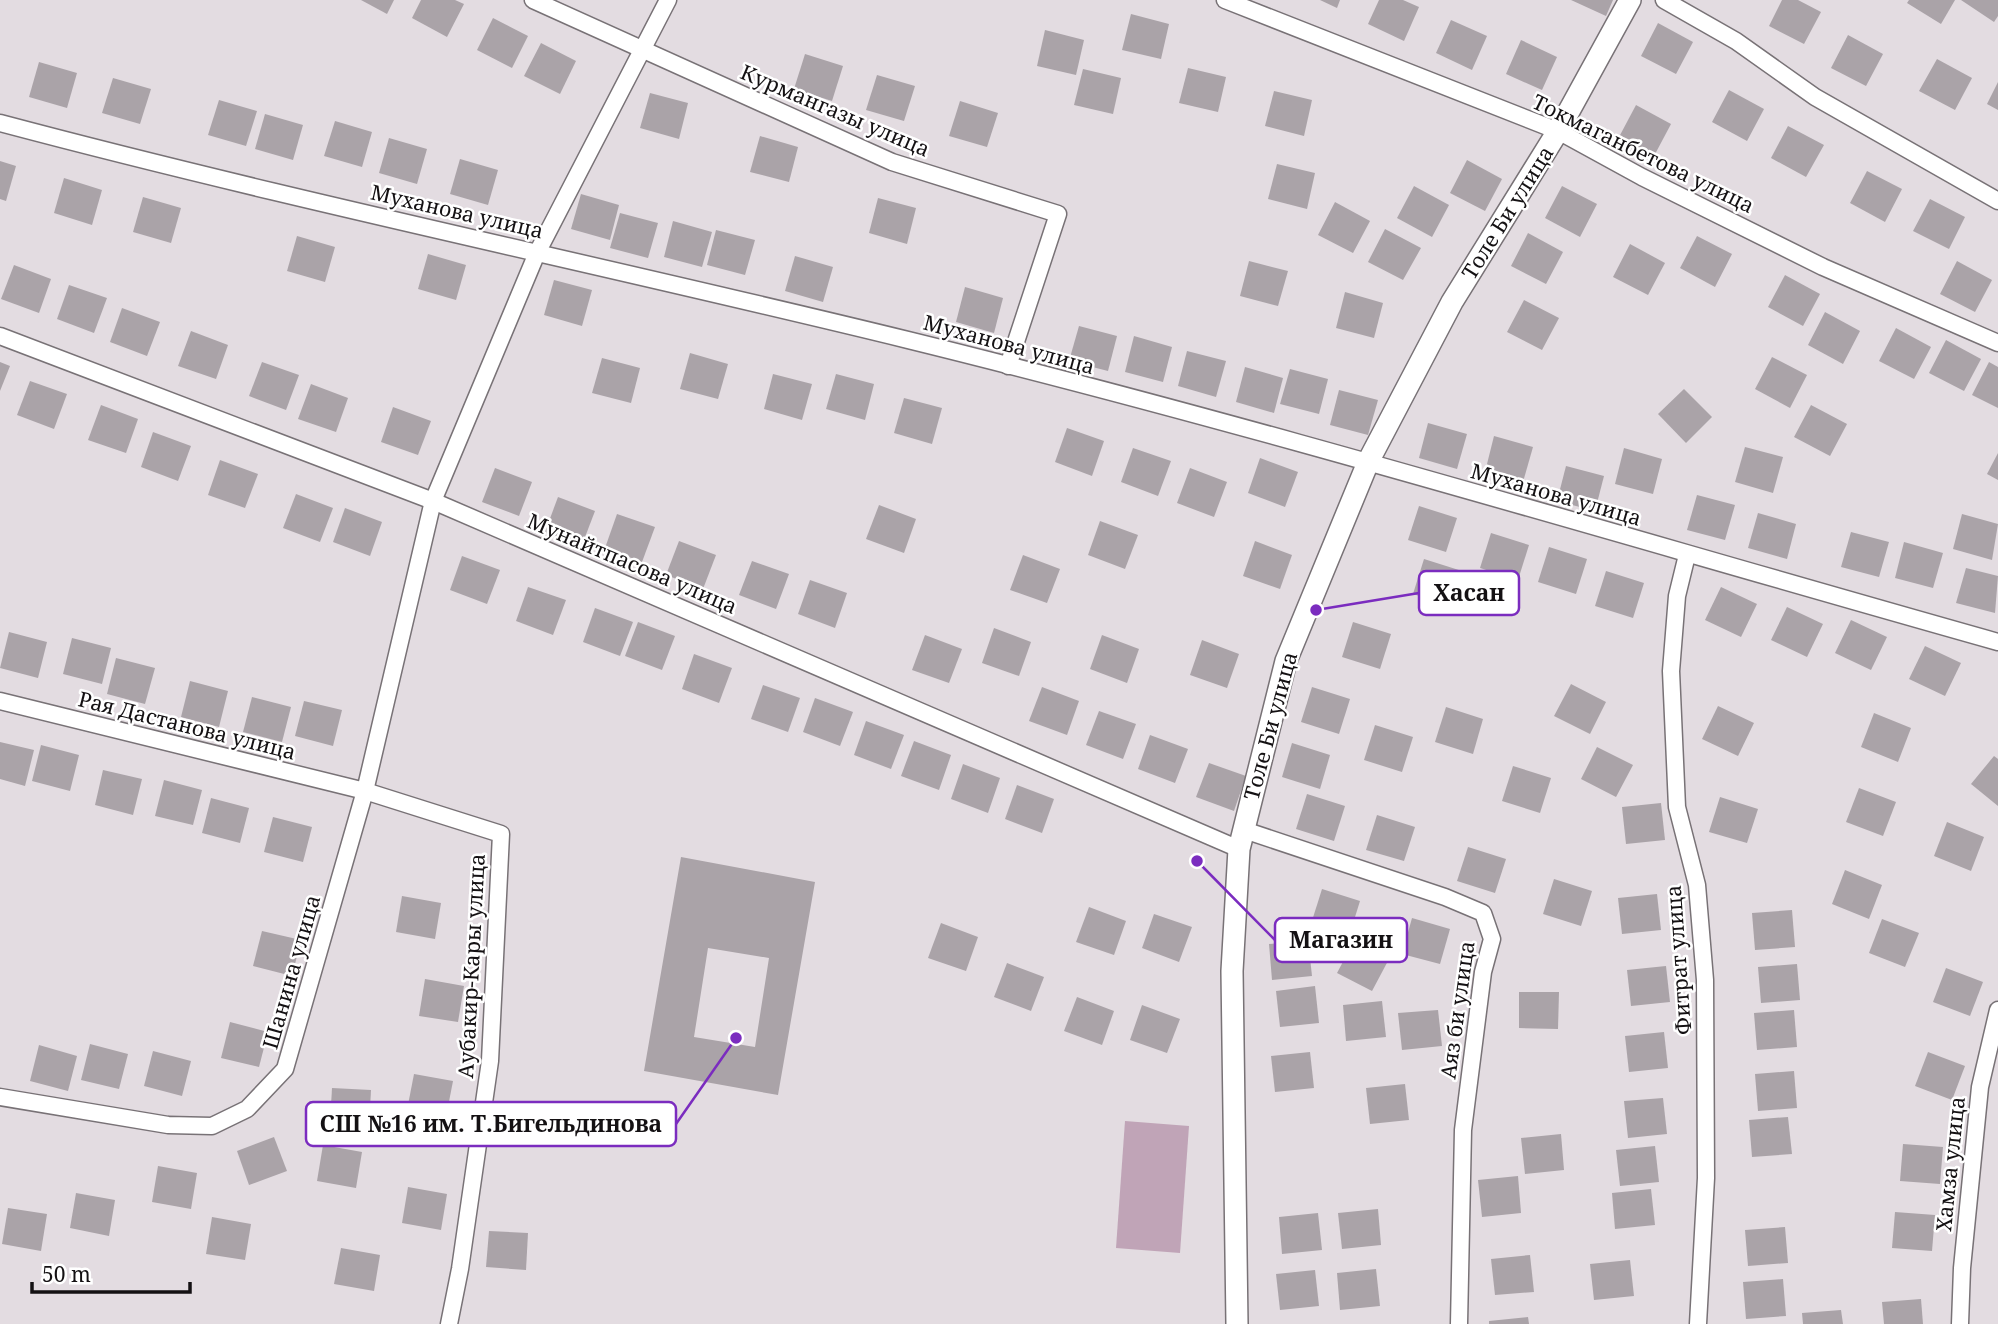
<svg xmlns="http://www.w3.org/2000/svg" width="1998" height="1324" font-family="'Noto Serif',serif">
	<rect width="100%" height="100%" fill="#e3dce1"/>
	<polygon fill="#c0a4b7" points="1125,1121 1189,1126 1180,1253 1116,1248"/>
	<g fill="#aaa3a8" fill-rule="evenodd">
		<polygon points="361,0 394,0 387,14"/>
		<polygon points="421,0 455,0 464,4 447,37 412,18"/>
		<polygon points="1320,0 1340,0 1337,8"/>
		<polygon points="1379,0 1403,0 1419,7 1404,41 1368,24"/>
		<polygon points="1571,0 1613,0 1606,16"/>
		<polygon points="1782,0 1798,0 1821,12 1804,44 1769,26"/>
		<polygon points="1909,0 1955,0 1941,24 1907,3"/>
		<polygon points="1961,0 1998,0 1998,16 1994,22"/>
		<polygon points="1131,14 1169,24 1161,59 1122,50"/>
		<polygon points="493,18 528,36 512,68 477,50"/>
		<polygon points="1451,20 1487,36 1472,70 1436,53"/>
		<polygon points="1658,23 1693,42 1676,74 1641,56"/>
		<polygon points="1045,30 1084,40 1076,75 1037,66"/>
		<polygon points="1848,35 1883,54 1866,86 1831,68"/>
		<polygon points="1521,40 1557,57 1542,90 1506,74"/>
		<polygon points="541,43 576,61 560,94 524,76"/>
		<polygon points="805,54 843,66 832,101 794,89"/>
		<polygon points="1937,59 1972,78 1955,110 1919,91"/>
		<polygon points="39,62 77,73 67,108 29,97"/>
		<polygon points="1188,68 1226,77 1218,112 1179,103"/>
		<polygon points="1083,69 1121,78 1113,114 1074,105"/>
		<polygon points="877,75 915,86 904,121 866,110"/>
		<polygon points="113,78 151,89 140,124 102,113"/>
		<polygon points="1998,82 1998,110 1987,104"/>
		<polygon points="1729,90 1764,109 1747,141 1712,122"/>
		<polygon points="1274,91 1312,100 1304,136 1265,126"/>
		<polygon points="650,93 688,103 679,139 640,128"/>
		<polygon points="219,100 257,111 246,146 208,135"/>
		<polygon points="960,101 998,113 987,147 949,136"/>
		<polygon points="1636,105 1671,124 1654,156 1619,137"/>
		<polygon points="265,114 303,125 293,160 255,149"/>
		<polygon points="335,121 372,132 362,167 324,156"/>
		<polygon points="1788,126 1824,145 1806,177 1771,158"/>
		<polygon points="760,136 798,147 789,182 750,172"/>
		<polygon points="389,138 427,149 417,184 379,173"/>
		<polygon points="460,159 498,170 488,205 450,194"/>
		<polygon points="1467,160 1502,179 1485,211 1450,193"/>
		<polygon points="0,161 16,166 6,201 0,199"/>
		<polygon points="1277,164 1315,173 1307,209 1268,199"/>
		<polygon points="1867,171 1902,189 1885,222 1850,203"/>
		<polygon points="64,178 102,190 92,225 54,213"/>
		<polygon points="1414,186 1449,205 1432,237 1397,218"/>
		<polygon points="1562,186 1597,204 1580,237 1545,218"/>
		<polygon points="581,194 619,205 610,240 571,229"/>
		<polygon points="143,197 181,208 171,243 133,232"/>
		<polygon points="878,198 916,208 907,244 869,233"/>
		<polygon points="1930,199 1965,217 1949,249 1913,231"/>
		<polygon points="1335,202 1370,221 1353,253 1318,235"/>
		<polygon points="620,213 658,223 648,258 610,248"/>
		<polygon points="673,221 712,232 702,267 664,257"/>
		<polygon points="1385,229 1421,248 1403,280 1368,262"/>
		<polygon points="716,230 755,240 745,275 707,265"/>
		<polygon points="1528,233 1563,252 1546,284 1511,266"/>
		<polygon points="297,236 335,247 325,282 287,271"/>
		<polygon points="1697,236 1732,254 1715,287 1680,268"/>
		<polygon points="1630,244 1665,263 1648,295 1613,277"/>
		<polygon points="428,254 466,265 456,300 418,289"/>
		<polygon points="795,256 833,267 823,302 785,291"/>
		<polygon points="1249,261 1288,271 1278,306 1240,296"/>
		<polygon points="1957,261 1992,280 1975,312 1940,294"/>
		<polygon points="14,265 51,279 39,313 1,299"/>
		<polygon points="1785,275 1820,294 1803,326 1768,307"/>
		<polygon points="554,280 592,290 582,326 544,315"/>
		<polygon points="69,285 107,298 94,333 57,319"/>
		<polygon points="965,287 1003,298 994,333 956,322"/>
		<polygon points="1345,292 1383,303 1374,338 1336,328"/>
		<polygon points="1524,300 1559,318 1542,350 1507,332"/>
		<polygon points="122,308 160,322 147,356 110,342"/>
		<polygon points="1825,312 1860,331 1843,364 1808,345"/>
		<polygon points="1079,326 1117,336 1108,371 1069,361"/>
		<polygon points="1896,328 1931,347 1914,379 1879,361"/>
		<polygon points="191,331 228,345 216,379 178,366"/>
		<polygon points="1134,336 1172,347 1163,382 1125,372"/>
		<polygon points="1946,340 1981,359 1964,391 1929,373"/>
		<polygon points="1187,351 1226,361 1216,397 1178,386"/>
		<polygon points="690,353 728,364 718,399 680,389"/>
		<polygon points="1772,357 1807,375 1790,408 1755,389"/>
		<polygon points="602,358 640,368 631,403 592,393"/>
		<polygon points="0,362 10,366 0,391"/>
		<polygon points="262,362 299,375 286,410 249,396"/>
		<polygon points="1989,362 1998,367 1998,408 1972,395"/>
		<polygon points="1245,367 1283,378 1274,413 1236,402"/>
		<polygon points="1290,369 1328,379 1319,414 1280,404"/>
		<polygon points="773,374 812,384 802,420 764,409"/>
		<polygon points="836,374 874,384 865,420 826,409"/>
		<polygon points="30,381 67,394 54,429 17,415"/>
		<polygon points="311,384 348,398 336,432 298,419"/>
		<polygon points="1684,389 1712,417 1686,443 1658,414"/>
		<polygon points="1339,390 1378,400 1368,435 1330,425"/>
		<polygon points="904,398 942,408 932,444 894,433"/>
		<polygon points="101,405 138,419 126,453 88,440"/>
		<polygon points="1811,405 1847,424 1830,456 1794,437"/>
		<polygon points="393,407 431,421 418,455 381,442"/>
		<polygon points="1428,423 1467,434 1457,469 1419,458"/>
		<polygon points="1067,428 1104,441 1092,476 1055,462"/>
		<polygon points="153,432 191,446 178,481 141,467"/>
		<polygon points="1494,436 1533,447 1523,482 1485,472"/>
		<polygon points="1745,447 1783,457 1773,493 1735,482"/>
		<polygon points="1133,448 1171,461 1158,496 1121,482"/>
		<polygon points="1624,448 1662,459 1653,494 1615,484"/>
		<polygon points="1998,453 1998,480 1987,474"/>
		<polygon points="1260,458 1298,472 1285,507 1248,493"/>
		<polygon points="220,460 258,474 245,508 208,495"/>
		<polygon points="1566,466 1604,476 1595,511 1557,501"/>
		<polygon points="495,468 532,482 519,516 482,502"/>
		<polygon points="1190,468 1227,482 1214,517 1177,503"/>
		<polygon points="296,494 333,508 320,542 283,528"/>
		<polygon points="1697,495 1735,505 1725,540 1687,530"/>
		<polygon points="558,497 595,511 582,545 545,532"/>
		<polygon points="879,505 916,519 904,553 866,539"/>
		<polygon points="1419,506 1457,518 1446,552 1408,540"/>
		<polygon points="345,508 382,522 370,556 333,542"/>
		<polygon points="1758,513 1796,524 1787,559 1748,548"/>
		<polygon points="617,514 655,527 642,562 605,548"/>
		<polygon points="1962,514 1998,524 1992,560 1953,549"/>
		<polygon points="1100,521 1138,535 1125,569 1088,555"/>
		<polygon points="1851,532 1889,542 1879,577 1841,567"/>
		<polygon points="1491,533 1529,545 1518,580 1480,568"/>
		<polygon points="679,541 716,555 703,589 666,575"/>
		<polygon points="1255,541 1292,555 1280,589 1243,576"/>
		<polygon points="1904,542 1943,553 1933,588 1895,578"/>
		<polygon points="1549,547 1587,559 1576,594 1538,582"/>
		<polygon points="1023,555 1060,569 1047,603 1010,590"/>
		<polygon points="462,556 500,570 487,604 450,590"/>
		<polygon points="1424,559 1462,571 1451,606 1413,594"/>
		<polygon points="752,561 789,574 776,609 739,595"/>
		<polygon points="1966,568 1998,576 1995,613 1956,603"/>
		<polygon points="1606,571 1644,583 1633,618 1595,606"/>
		<polygon points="810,580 847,593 835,628 798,614"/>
		<polygon points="528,587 566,600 553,635 516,621"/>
		<polygon points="1721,587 1757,604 1741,637 1705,620"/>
		<polygon points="1787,607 1823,624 1807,657 1771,640"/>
		<polygon points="595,608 633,622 620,656 583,642"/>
		<polygon points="1851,620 1887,637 1871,670 1835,653"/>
		<polygon points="638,622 675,636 662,670 625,656"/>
		<polygon points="1353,622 1391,634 1380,669 1342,657"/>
		<polygon points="994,628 1031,642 1019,676 982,663"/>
		<polygon points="9,632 47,642 38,678 0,668"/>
		<polygon points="925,635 962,649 949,683 912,670"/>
		<polygon points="1102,635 1139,649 1127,683 1090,669"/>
		<polygon points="72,638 111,648 102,684 63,674"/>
		<polygon points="1202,640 1239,654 1227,688 1190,675"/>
		<polygon points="1925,646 1961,663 1945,696 1909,679"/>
		<polygon points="694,654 732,668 719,703 682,689"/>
		<polygon points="116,658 155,668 145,704 107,694"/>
		<polygon points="190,681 228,691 219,727 181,717"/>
		<polygon points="1571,684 1606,702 1590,734 1554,716"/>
		<polygon points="763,685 800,698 788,732 751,719"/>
		<polygon points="1042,687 1079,701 1067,735 1029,721"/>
		<polygon points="1312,687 1350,699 1339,734 1301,722"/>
		<polygon points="252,697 291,707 282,742 243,732"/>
		<polygon points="815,698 853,712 840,746 803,732"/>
		<polygon points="304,701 342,710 333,746 295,736"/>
		<polygon points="1718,706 1754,723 1738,756 1702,739"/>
		<polygon points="1446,707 1483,719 1473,754 1435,742"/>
		<polygon points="1099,711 1136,724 1123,759 1086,745"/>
		<polygon points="1874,713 1911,728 1898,762 1861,747"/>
		<polygon points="866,721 904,735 891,769 854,755"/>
		<polygon points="1375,725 1413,737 1402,772 1364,760"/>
		<polygon points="1150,735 1188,749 1175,783 1138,769"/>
		<polygon points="914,741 951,755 939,790 901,776"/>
		<polygon points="0,742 34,750 25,786 0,779"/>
		<polygon points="1292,743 1330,755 1320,789 1282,777"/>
		<polygon points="41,745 79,755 70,791 32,781"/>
		<polygon points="1597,747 1633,765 1616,797 1581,779"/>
		<polygon points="1994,756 1998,759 1998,806 1971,784"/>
		<polygon points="1209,763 1246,776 1234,811 1196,797"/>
		<polygon points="963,764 1000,778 988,813 951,799"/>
		<polygon points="1513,766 1551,778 1540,813 1502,801"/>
		<polygon points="103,770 142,779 133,815 95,805"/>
		<polygon points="164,780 202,790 193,825 155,816"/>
		<polygon points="1017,785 1054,799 1042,833 1005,819"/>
		<polygon points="1859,788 1896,802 1883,836 1846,822"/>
		<polygon points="1307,794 1345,806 1334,841 1296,829"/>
		<polygon points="1720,797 1758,809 1747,843 1709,832"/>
		<polygon points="211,798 249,808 240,843 202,833"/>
		<polygon points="1661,803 1665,840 1626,844 1622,807"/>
		<polygon points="1377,815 1415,827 1404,861 1366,850"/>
		<polygon points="273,817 312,827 303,862 264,852"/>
		<polygon points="1947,822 1984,837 1971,871 1934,856"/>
		<polygon points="1468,847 1506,859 1495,893 1457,881"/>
		<path d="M681,857L815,882L778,1095L644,1071ZM708,948L769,958L755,1047L694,1037Z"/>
		<polygon points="1845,870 1882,885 1869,919 1832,904"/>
		<polygon points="1554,879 1592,891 1581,926 1543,914"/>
		<polygon points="1322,889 1360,901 1349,936 1311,924"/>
		<polygon points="1657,894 1661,930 1622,934 1618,898"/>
		<polygon points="402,896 441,903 435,939 396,932"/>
		<polygon points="1089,907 1126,921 1114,955 1076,942"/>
		<polygon points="1792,910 1795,947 1755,950 1752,913"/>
		<polygon points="1154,914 1192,927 1179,962 1142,948"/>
		<polygon points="1412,918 1450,929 1440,964 1402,954"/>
		<polygon points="1882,919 1919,933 1905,967 1869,953"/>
		<polygon points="941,923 978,937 966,971 928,958"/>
		<polygon points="262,931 301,940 292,976 253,966"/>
		<polygon points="1308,940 1312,976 1272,980 1269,944"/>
		<polygon points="1354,941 1389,959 1372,991 1337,973"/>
		<polygon points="1007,963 1044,977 1031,1011 994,997"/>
		<polygon points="1797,964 1800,1000 1761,1003 1758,967"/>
		<polygon points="1666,966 1670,1002 1631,1006 1627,970"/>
		<polygon points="1946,968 1983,982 1970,1016 1933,1002"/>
		<polygon points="425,979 464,986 458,1022 419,1016"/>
		<polygon points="1315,986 1319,1023 1280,1027 1276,991"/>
		<polygon points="1519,992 1559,992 1558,1029 1519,1028"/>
		<polygon points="1077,997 1114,1011 1102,1045 1064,1031"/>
		<polygon points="1382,1001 1386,1037 1346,1041 1343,1005"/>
		<polygon points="1142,1005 1180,1019 1167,1053 1130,1040"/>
		<polygon points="1438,1010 1442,1046 1402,1050 1398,1013"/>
		<polygon points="1794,1010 1797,1047 1757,1050 1754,1013"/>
		<polygon points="230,1022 268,1032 259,1067 221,1058"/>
		<polygon points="1664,1032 1668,1068 1629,1072 1625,1036"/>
		<polygon points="90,1044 128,1054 119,1089 81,1080"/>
		<polygon points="39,1045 77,1056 68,1091 30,1081"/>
		<polygon points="153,1051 191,1061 182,1096 144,1086"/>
		<polygon points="1310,1052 1314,1088 1275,1092 1271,1056"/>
		<polygon points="1928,1052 1965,1066 1952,1100 1915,1086"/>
		<polygon points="1794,1071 1797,1108 1758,1111 1755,1074"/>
		<polygon points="414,1074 453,1081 446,1117 407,1110"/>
		<polygon points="1405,1084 1409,1120 1370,1124 1366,1088"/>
		<polygon points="332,1088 371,1090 369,1127 330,1124"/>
		<polygon points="1663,1098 1667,1134 1628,1138 1624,1101"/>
		<polygon points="1788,1117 1792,1154 1752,1157 1749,1120"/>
		<polygon points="1561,1134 1564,1170 1525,1174 1521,1138"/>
		<polygon points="274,1137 287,1171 249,1185 237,1151"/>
		<polygon points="1903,1144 1943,1147 1940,1184 1900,1181"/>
		<polygon points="323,1145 362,1152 356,1188 317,1181"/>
		<polygon points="1655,1146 1659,1182 1620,1186 1616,1150"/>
		<polygon points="158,1166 197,1173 191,1209 152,1202"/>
		<polygon points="1518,1176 1521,1213 1482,1217 1478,1180"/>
		<polygon points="408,1187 447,1194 441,1230 402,1223"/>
		<polygon points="1651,1189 1655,1225 1615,1229 1612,1193"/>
		<polygon points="76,1193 115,1200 109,1236 70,1228"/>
		<polygon points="8,1208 47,1214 41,1251 2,1244"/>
		<polygon points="1378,1209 1381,1245 1342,1249 1338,1213"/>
		<polygon points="1895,1212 1935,1215 1932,1251 1892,1248"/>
		<polygon points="1318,1213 1322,1250 1282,1254 1279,1217"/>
		<polygon points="212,1217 251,1224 245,1260 206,1254"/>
		<polygon points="1785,1227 1788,1263 1748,1266 1745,1230"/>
		<polygon points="489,1231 528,1233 526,1270 486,1267"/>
		<polygon points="341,1248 380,1255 374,1291 334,1284"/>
		<polygon points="1530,1255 1534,1292 1495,1295 1491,1259"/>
		<polygon points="1630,1260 1634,1296 1594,1300 1590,1264"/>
		<polygon points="1376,1269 1380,1306 1340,1310 1337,1273"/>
		<polygon points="1315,1270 1319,1306 1280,1310 1276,1274"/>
		<polygon points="1783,1279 1786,1316 1746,1319 1743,1282"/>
		<polygon points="1921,1299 1923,1324 1884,1324 1882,1302"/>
		<polygon points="1841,1310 1843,1324 1803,1324 1802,1313"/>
		<polygon points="1528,1317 1529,1324 1489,1324 1489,1321"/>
	</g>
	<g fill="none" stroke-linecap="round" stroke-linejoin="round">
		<g stroke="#787276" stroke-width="19">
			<g id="minor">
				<polyline points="533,0 892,162 1058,214 1008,366"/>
				<polyline points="1225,0 1558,131 1642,177 1823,267 1998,343"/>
				<polyline points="1664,0 1736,41 1815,97 1998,201"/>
				<path d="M0,123C301,203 606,266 908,340C1274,430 1635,540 1998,642"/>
				<polyline points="0,336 433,501 1239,849"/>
				<polyline points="1687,555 1677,596 1671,671 1677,807 1697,885 1705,980 1706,1178 1698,1324"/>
				<polyline points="0,701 365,791 501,834 490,1061 460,1269 449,1324"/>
				<polyline points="1244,830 1445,897 1483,913 1492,939 1483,972 1463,1130 1459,1324"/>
				<polyline points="0,1097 168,1125 212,1126 247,1109 285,1069 365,791 433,501 537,253 668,0"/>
				<polyline points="1960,1324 1962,1268 1980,1087 1998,1010"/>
			</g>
		</g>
		<g stroke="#787276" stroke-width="24">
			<polyline id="tertiary" points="1237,1324 1232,971 1239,849 1286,661 1369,460 1452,302 1558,131 1630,0"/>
		</g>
		<use href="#minor" stroke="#fff" stroke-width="16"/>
		<use href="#tertiary" stroke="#fff" stroke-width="21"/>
	</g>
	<g text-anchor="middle" stroke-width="5" stroke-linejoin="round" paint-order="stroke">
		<g font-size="21" fill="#141113" stroke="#fff">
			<text transform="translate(835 111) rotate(23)" y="7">Курмангазы улица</text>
			<text transform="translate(1643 154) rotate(26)" y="7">Токмаганбетова улица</text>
			<text transform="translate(457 212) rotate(13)" y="7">Муханова улица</text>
			<text transform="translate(1508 213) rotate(-58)" y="7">Толе Би улица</text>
			<text transform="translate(1009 345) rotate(15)" y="7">Муханова улица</text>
			<text transform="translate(1556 495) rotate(16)" y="7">Муханова улица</text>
			<text transform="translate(632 564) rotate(23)" y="7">Мунайтпасова улица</text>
			<text transform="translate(187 726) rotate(14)" y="7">Рая Дастанова улица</text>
			<text transform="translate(1271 726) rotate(-75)" y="7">Толе Би улица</text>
			<text transform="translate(1679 960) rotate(-94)" y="7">Фитрат улица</text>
			<text transform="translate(472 966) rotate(-87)" y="7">Аубакир-Кары улица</text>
			<text transform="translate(292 972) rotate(-74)" y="7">Шанина улица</text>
			<text transform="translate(1458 1010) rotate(-82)" y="7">Аяз би улица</text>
			<text transform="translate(1951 1164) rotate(-84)" y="7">Хамза улица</text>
		</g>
	</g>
	<path fill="none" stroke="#7b2cbf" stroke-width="2.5" d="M1316 610L1419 593M1197 861L1275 940M736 1038L676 1124"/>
	<g fill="#7b2cbf" stroke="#fff" stroke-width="2.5">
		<circle cx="1316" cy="610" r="7"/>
		<circle cx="1197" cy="861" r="7"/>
		<circle cx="736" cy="1038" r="7"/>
	</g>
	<g fill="#fff" stroke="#7b2cbf" stroke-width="2.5">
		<rect x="1419" y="571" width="100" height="44" rx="7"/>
		<rect x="1275" y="918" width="132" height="44" rx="7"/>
		<rect x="306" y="1102" width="370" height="44" rx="7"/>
	</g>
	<g font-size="23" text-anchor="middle" font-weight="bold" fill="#141113">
		<text x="1469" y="601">Хасан</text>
		<text x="1341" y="948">Магазин</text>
		<text x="491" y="1132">СШ №16 им. Т.Бигельдинова</text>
	</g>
	<path d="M32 1282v10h158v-10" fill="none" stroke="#141113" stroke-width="3.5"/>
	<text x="42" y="1282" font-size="21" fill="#141113" stroke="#ffffff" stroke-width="5" paint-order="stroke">50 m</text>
</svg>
